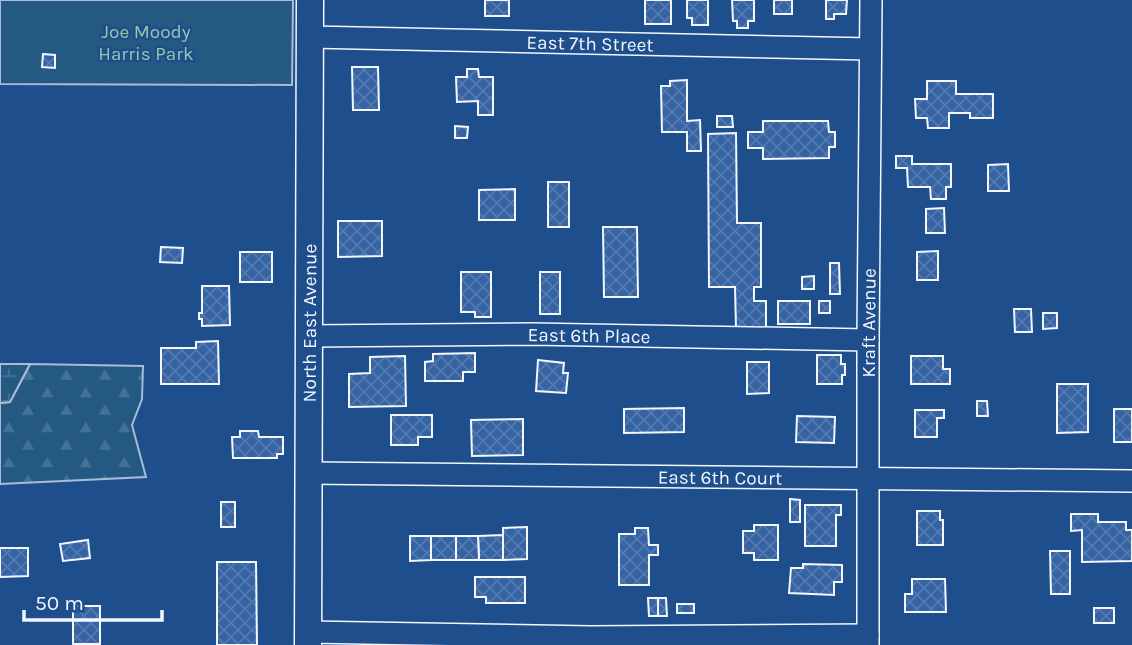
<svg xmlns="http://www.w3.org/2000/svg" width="1132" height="645" font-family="Karla,sans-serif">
	<defs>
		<pattern id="forest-firs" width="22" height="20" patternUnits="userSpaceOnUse" patternTransform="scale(1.75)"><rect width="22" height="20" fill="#245a82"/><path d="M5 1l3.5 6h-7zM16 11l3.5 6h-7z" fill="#447295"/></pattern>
		<pattern id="wetland-marsh" width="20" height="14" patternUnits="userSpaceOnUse" patternTransform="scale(1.75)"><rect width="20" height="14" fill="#245a82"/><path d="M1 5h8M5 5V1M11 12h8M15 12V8" fill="none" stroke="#447295"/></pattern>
		<pattern id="building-cross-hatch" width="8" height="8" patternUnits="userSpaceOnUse" patternTransform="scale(1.75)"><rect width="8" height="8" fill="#3563a3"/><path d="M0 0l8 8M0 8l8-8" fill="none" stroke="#537ab1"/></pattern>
	</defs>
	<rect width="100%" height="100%" fill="#1f4e8c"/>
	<polygon fill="url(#forest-firs)" stroke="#a8bbd7" stroke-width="2" points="30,364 143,366 142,399 132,425 146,477 0,484 0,403 10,402"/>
	<polygon fill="url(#wetland-marsh)" stroke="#a8bbd7" stroke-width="2" points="0,364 30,364 10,402 0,403"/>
	<polygon fill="#245a82" stroke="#a8bbd7" stroke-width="2" points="0,0 293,0 292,85 0,84"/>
	<g fill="url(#building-cross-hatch)" stroke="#f2f6ff" stroke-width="2">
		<rect x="485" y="0" width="24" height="16"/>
		<rect x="645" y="0" width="26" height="24"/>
		<polygon points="687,0 708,0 708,25 692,25 692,18 687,18"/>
		<polygon points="732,0 754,0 754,21 748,21 748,28 737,28 737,21 733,21"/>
		<rect x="774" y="0" width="18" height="14"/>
		<polygon points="826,0 847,0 846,14 834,14 834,19 826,19"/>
		<polygon points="43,54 55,55 55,68 42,67"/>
		<polygon points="352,67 378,67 379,110 353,110"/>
		<polygon points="467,69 478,69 479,77 493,77 493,115 478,115 478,101 457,102 456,77 467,77"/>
		<polygon points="687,80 687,121 700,120 701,151 687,151 687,132 662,132 661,86 670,86 670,81"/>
		<polygon points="927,81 956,81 956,94 993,94 993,118 970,118 970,113 949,113 949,128 928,128 927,118 916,118 915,99 927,99"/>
		<polygon points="717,116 732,116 733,127 717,127"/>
		<polygon points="763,121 828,121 829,132 835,132 835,147 829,147 829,158 763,159 763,148 748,148 748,132 763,132"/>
		<polygon points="455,126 468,127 467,138 455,138"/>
		<polygon points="736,133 737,223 761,223 761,287 754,287 754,301 766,301 766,328 736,328 735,287 709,287 708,134"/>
		<polygon points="896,156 912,156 912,164 951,164 951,187 946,187 946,199 931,199 930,187 908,187 907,168 896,168"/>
		<polygon points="1008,164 1009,191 988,191 988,165"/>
		<rect x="548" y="182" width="21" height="45"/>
		<polygon points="515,189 515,220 479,220 479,190"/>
		<polygon points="944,208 945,233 926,233 926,209"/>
		<polygon points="338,221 382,221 382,256 338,257"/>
		<polygon points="603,227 637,227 638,297 604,297"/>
		<polygon points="161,247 183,248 182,263 160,262"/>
		<polygon points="938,251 938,280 917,280 917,252"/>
		<rect x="240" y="252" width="32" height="30"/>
		<polygon points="830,263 839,263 840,294 830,294"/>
		<polygon points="461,272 491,272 491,317 475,317 475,312 461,312"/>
		<rect x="540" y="272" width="20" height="42"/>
		<polygon points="814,276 814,289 802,289 802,277"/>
		<polygon points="202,286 229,286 230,325 202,326 202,319 199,319 199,313 202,313"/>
		<rect x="778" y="301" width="32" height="23"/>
		<rect x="819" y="301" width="11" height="12"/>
		<polygon points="1014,309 1031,309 1032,332 1015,332"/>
		<polygon points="1043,313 1057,313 1057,328 1043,329"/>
		<polygon points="218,341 219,384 161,384 161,348 196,348 196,342"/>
		<polygon points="475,353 475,372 463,372 463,381 425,381 425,362 433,361 433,354"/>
		<polygon points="817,355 841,355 841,364 845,364 845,375 842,375 842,384 817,384"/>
		<polygon points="405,356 406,406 349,407 349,374 370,373 370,357"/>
		<polygon points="911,356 943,356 943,369 950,369 950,384 911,384"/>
		<polygon points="538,360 564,363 563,373 568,373 566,393 536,391"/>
		<polygon points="747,362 769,362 769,393 747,394"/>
		<polygon points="1057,384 1088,384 1088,432 1057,433"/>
		<polygon points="977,401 987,401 988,416 977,416"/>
		<polygon points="684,408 684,432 624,433 624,409"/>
		<rect x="1114" y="409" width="18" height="33"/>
		<polygon points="915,410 944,410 944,418 937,418 937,437 915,437"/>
		<polygon points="391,415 432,415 432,437 418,437 418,445 391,445"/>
		<polygon points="797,416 835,417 834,443 796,442"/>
		<polygon points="523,419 523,455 472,456 471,420"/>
		<polygon points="240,431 258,431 259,437 283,437 283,454 277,454 277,458 233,458 232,437 240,437"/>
		<polygon points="790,499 800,500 800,522 790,522"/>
		<rect x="221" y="502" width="14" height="25"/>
		<polygon points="805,505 841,505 841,515 836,515 836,546 805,546"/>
		<polygon points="917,511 940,511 940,520 943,520 943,545 917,545"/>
		<polygon points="1071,514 1098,514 1098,522 1126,522 1126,530 1132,530 1132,561 1082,562 1082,530 1071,531"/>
		<polygon points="754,525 778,525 778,560 754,560 754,553 743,553 743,531 754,531"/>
		<polygon points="527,527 527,559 503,560 503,528"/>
		<polygon points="635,528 648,528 649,545 658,545 658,555 649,555 649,585 619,585 619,534 635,534"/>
		<polygon points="503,535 503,560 479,560 478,536"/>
		<polygon points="410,536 431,536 431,560 410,561"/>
		<rect x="431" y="536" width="25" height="24"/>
		<polygon points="456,536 478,536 479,560 456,560"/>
		<polygon points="88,540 90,558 63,561 60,544"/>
		<polygon points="0,548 28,548 28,576 0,577"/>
		<polygon points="1050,551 1070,551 1070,594 1051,594"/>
		<polygon points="217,562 256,562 257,645 217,645"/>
		<polygon points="803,564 842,565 842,582 834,582 834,595 789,593 791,568 803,568"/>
		<polygon points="475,577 525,577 525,603 486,603 486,597 475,597"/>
		<polygon points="912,579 945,579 946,612 905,612 905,594 912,594"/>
		<polygon points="648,598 658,598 658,616 649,616"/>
		<polygon points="658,598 666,598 667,616 658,616"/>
		<rect x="677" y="604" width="17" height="9"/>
		<rect x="73" y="606" width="27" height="38"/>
		<rect x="1094" y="608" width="20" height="15"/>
	</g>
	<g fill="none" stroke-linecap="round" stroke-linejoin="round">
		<g stroke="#f2f6ff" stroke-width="24">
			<g id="minor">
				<path id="s1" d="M310,37L870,49"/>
				<path id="s2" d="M309,336L532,334L868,340"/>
				<path id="s3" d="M309,473L1132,481"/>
				<polyline points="308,632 591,637 868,635"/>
				<path id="s4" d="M868,645V340L871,0"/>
			</g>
		</g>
		<g stroke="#f2f6ff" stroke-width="29">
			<g id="major">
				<path id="s5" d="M308,645L310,0"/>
			</g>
		</g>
		<use href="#minor" stroke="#1f4e8c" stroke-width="21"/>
		<use href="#major" stroke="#1f4e8c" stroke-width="26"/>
	</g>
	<g text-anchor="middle" stroke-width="5" stroke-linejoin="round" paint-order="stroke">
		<g font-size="19" fill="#97c8a6" stroke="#1f4e8c">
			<text x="146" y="38">Joe Moody<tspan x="146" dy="22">Harris Park</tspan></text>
		</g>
		<g font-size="19" fill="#f2f6ff" stroke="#1f4e8c">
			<text dy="7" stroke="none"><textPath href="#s1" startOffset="280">East 7th Street</textPath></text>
			<text dy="7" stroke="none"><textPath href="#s5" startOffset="322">North East Avenue</textPath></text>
			<text dy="7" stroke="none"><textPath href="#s4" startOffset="322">Kraft Avenue</textPath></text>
			<text dy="7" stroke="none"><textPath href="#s2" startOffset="280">East 6th Place</textPath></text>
			<text dy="7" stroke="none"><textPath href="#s3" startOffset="411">East 6th Court</textPath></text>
		</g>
	</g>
	<path d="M24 610v10h138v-10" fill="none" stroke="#f2f6ff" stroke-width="3.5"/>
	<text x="35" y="610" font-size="21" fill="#f2f6ff" stroke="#1f4e8c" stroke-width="5" paint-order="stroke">50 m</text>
</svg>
